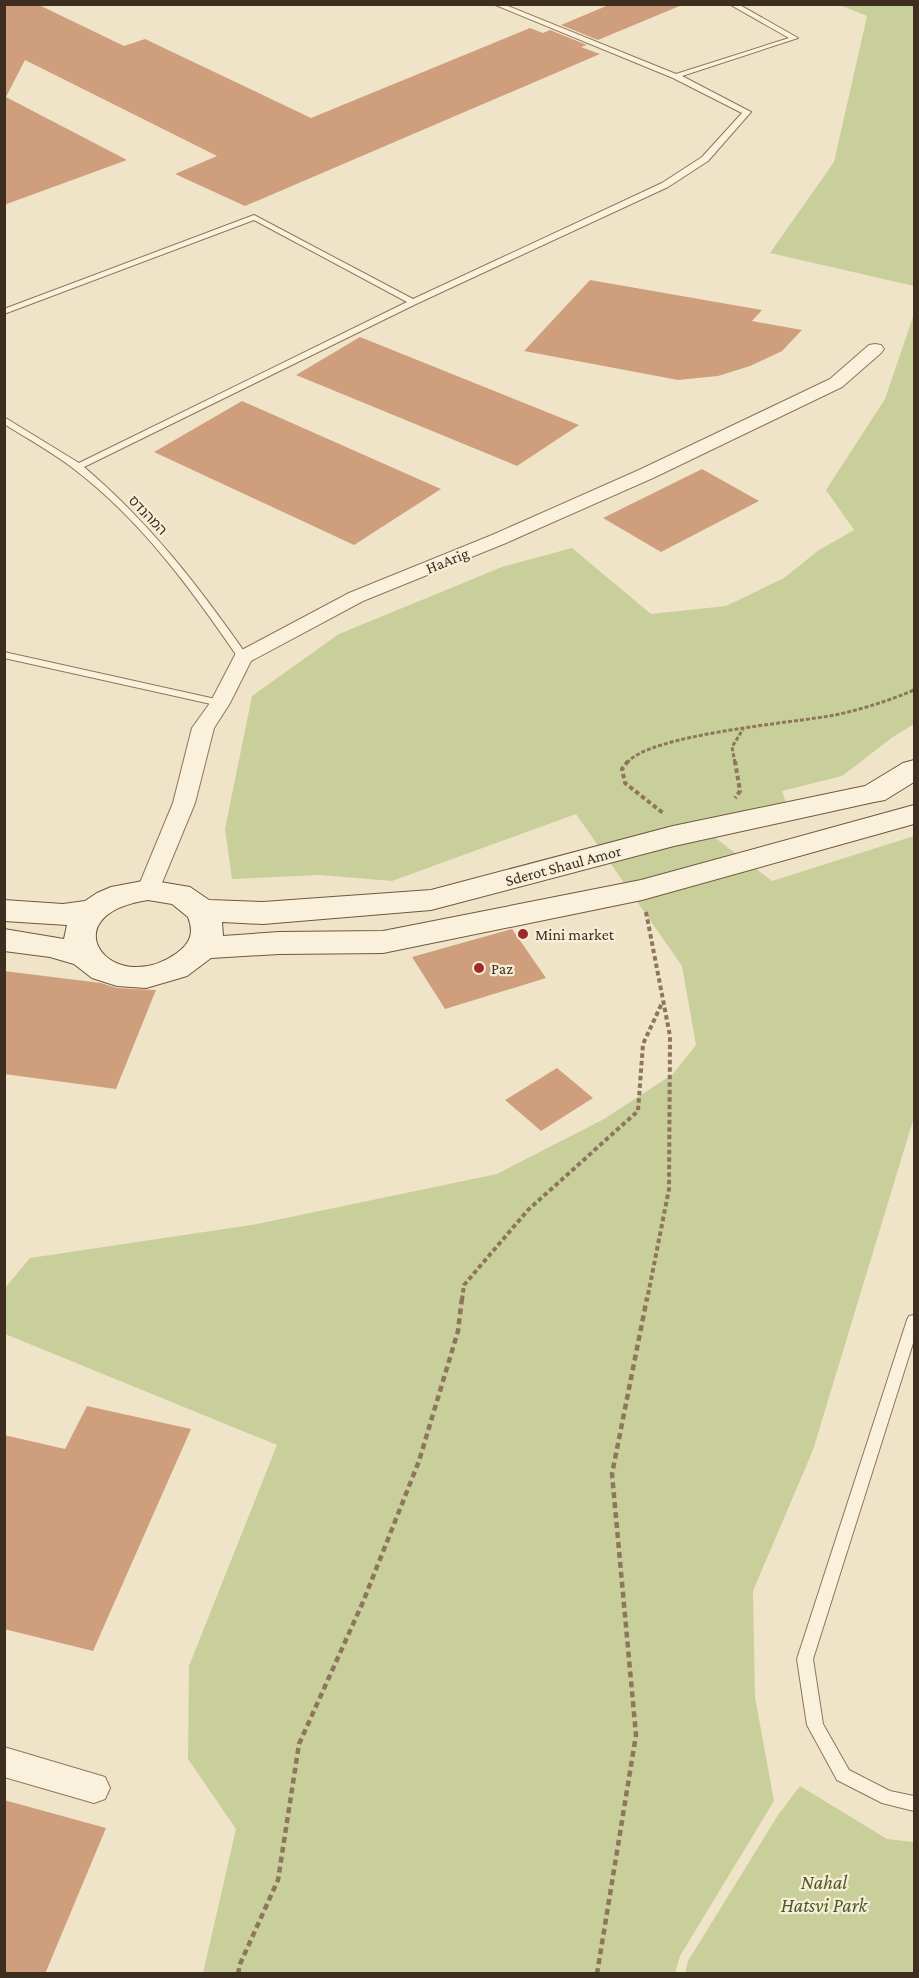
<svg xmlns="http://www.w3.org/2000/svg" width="919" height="1978" font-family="'Crimson Pro','Noto Sans Hebrew',serif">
	<rect width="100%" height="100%" fill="#f0e4c8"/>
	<g fill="#c9cf9b">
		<polygon points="840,5 914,5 914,286 770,253 834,162 867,16"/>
		<polygon points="914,314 914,724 893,737 842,776 782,791 786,803 713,836 772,881 914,836 914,1117 813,1450 753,1591 755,1697 774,1801 680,1956 675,1973 203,1973 236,1829 188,1759 189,1666 277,1445 5,1334 5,1288 30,1258 257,1224 497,1174 604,1119 673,1074 696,1045 682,966 576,814 392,881 320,875 232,879 225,829 252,696 339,634 502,567 572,548 651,614 726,606 784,578 819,550 854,530 826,490 885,399"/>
		<polygon points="800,1786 887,1839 914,1842 914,1973 685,1973 688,1961 778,1815"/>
	</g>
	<g fill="#cf9f7d">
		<polygon points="4,4 37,4 124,46 145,39 311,118 530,28 543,33 550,30 587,45 581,47 600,54 245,206 175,174 217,156 25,60 6,97 127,160 4,205"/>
		<polygon points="611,4 682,4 682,5 598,40 561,25"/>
		<polygon points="590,280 762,310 752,321 802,330 782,351 750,366 718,376 678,380 524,351"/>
		<polygon points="360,337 579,425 517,466 296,375"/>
		<polygon points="242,401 441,489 354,545 154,452"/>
		<polygon points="702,469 759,501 661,552 603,518"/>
		<polygon points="512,929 546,978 445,1009 412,957"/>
		<polygon points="4,971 101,983 117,988 156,990 116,1089 4,1074"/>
		<polygon points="557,1068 593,1098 541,1131 505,1100"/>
		<polygon points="87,1406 191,1429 93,1651 4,1629 4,1435 65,1449"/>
		<polygon points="4,1800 106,1828 45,1974 4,1974"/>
	</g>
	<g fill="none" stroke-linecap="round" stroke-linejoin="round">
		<g stroke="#8d765c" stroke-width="2">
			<g id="lane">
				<path d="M493,4H503L676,74L789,38L729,4H738L798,38L682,76L751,112L708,161L668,187L416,304L84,467C149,522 200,588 248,657L247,659H239C192,590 141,520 74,469C52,452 28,439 4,424V417L79,463L407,302L254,220L4,314V309L254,215L413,299L662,183L702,157L742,113L673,78Z"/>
				<polygon points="4,652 220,700 225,703 220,706 4,658"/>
				<polygon points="914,1315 914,1340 813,1659 823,1724 849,1770 890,1791 914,1796 914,1811 882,1803 837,1780 807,1725 797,1659 907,1320 909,1316"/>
			</g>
		</g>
		<g stroke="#8d765c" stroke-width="2">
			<g id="street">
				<polygon points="875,344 881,345 884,349 881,353 842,387 653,478 506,543 363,601 251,661 230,703 214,728 195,803 159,890 156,895 148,897 140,895 137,890 173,803 192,728 210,703 236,653 349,593 492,535 639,470 830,379 869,345"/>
				<polygon points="4,1747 105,1777 110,1788 105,1799 94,1803 4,1777"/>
			</g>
		</g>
		<g stroke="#6f573f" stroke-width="2">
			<path id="secondary" d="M914,760V782L885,800L874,802L674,846L431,910L263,924L222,922L223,936L279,932L383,931L641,880L914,805V824L642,900L383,953L279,954L211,958L187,976L146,988L117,986L92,978L74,964L50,957L4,951V929L64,939L67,925L4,921V900L63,904L85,901L97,893L111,887L148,880L190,887L209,900L263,902L431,890L673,826L865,786L903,763ZM148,900L172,904L188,917C194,932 191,943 177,953C111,1000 48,915 148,900Z"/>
		</g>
		<g stroke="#8d765c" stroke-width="3" stroke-dasharray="4 2" stroke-linecap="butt">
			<path d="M627,763C650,734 793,723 835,715C863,709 888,701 914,690"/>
			<polyline points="735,763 732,747 743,729"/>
		</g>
		<g stroke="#8d765c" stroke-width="4" stroke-dasharray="4.5 3" stroke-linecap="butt">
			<polyline points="628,761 622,769 625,783 663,813"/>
			<polyline points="735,761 740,791 735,798"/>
			<polyline points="646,912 670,1036 669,1189 647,1300"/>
			<polyline points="462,1300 464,1285 528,1210 638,1111 643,1044 662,1003"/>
		</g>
		<g stroke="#8d765c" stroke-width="4.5" stroke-dasharray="6 4" stroke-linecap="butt">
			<polyline points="238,1974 240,1964 278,1880 299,1744 363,1602 419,1461 458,1331 462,1298"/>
			<polyline points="597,1974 636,1735 612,1474 647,1298"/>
		</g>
		<use href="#lane" fill="#faf1dc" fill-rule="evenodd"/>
		<use href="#street" fill="#faf1dc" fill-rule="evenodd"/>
		<use href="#secondary" fill="#faf1dc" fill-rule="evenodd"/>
	</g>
	<g fill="#9e2a2b" stroke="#f7eed8" stroke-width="2">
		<circle cx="523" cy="934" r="6"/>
		<circle cx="479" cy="968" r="6"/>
	</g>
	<g text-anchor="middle" stroke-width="4.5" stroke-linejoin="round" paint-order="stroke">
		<g font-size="14" fill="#3d2e20" stroke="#f7eed8">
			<text transform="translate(148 515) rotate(46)" y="5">המהנדס</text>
		</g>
		<g font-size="16" fill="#3d2e20" stroke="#f7eed8">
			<text transform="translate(447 560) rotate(-22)" y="6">HaArig</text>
			<text transform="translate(563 865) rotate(-15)" y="6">Sderot Shaul Amor</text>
		</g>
		<g font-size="16" fill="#3d2e20" stroke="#f7eed8" text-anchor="start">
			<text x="535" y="940">Mini market</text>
			<text x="491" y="974">Paz</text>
		</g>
		<g font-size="20" font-style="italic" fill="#4d5a26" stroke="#f7eed8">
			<text x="824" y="1889">Nahal<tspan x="824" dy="23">Hatsvi Park</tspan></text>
		</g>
	</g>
	<rect width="919" height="1978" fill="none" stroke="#3d2e20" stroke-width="12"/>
</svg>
